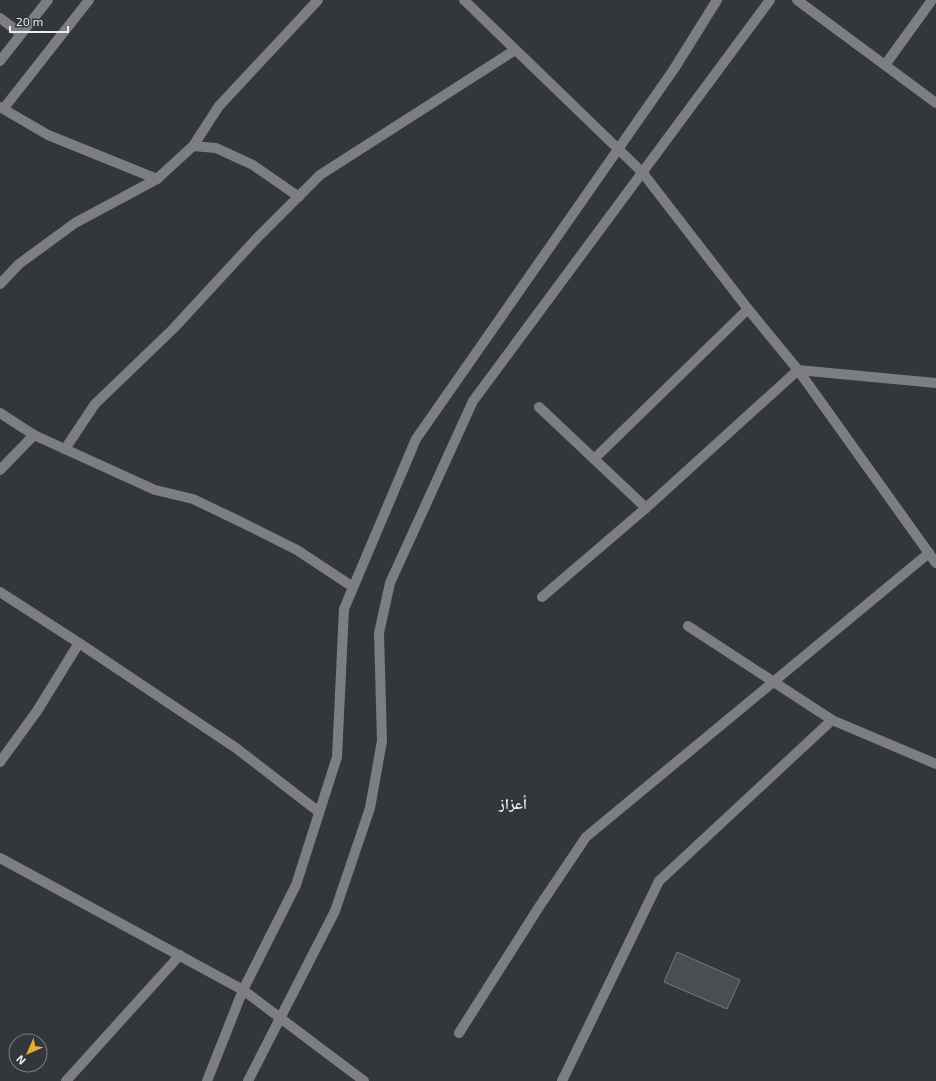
<svg xmlns="http://www.w3.org/2000/svg" width="936" height="1081" font-family="'Exo 2','Noto Naskh Arabic',sans-serif">
	<rect width="100%" height="100%" fill="#33363a"/>
	<polygon fill="#4a4d52" stroke="#75787e" points="677,952 740,980 727,1009 664,982"/>
	<g fill="none" stroke-linecap="round" stroke-linejoin="round">
		<g stroke="#7d7e81" stroke-width="10">
			<polyline points="464,0 642,172 748,309 798,370 936,563"/>
			<polyline points="797,0 936,103"/>
			<polyline points="0,18 21,34"/>
			<polyline points="0,61 48,0"/>
			<polyline points="885,65 932,0"/>
			<polyline points="0,107 48,135 157,179"/>
			<polyline points="4,108 89,0"/>
			<polyline points="193,146 216,148 253,165 299,197"/>
			<polyline points="0,284 19,264 75,223 157,179 193,146 219,106 318,0"/>
			<polyline points="539,407 646,508"/>
			<polyline points="0,413 34,435 155,490 193,499 241,522 297,550 353,587"/>
			<polyline points="65,449 95,404 173,329 258,237 320,175 515,50"/>
			<polyline points="594,459 748,309"/>
			<polyline points="0,470 34,435"/>
			<polyline points="0,592 79,643"/>
			<polyline points="542,597 646,508 798,370 936,383"/>
			<polyline points="688,626 832,720 936,764"/>
			<polyline points="0,762 37,711 79,643 236,748 319,812"/>
			<polyline points="0,858 243,990 364,1081"/>
			<polyline points="459,1033 539,907 586,837 929,553"/>
			<polyline points="66,1081 180,955"/>
			<polyline points="207,1081 243,990 296,885 337,757 344,609 416,439 674,69 717,0"/>
			<polyline points="248,1081 335,911 370,808 382,741 379,633 390,583 473,401 770,0"/>
			<polyline points="562,1081 659,881 832,720"/>
		</g>
	</g>
	<g text-anchor="middle" stroke-width="3.5" stroke-linejoin="round" paint-order="stroke">
		<g font-size="15" font-weight="bold" fill="#eaecef" stroke="#33363a">
			<text x="513" y="809">أعزاز</text>
		</g>
	</g>
	<g transform="translate(28 1053) rotate(225)"><circle r="19" fill="#33363a" stroke="#7c7f82"/>
	<path d="M0-3L7 15L0 10L-7 15Z" fill="#e6ad36"/>
	<text y="-6" font-size="11" font-weight="bold" text-anchor="middle" fill="#eaecef">N</text>
	</g>
	<path d="M10 26v6h58v-6" fill="none" stroke="#eaecef" stroke-width="2"/>
	<text x="16" y="26" font-size="12" fill="#eaecef" stroke="#33363a" stroke-width="3" paint-order="stroke">20 m</text>
</svg>
